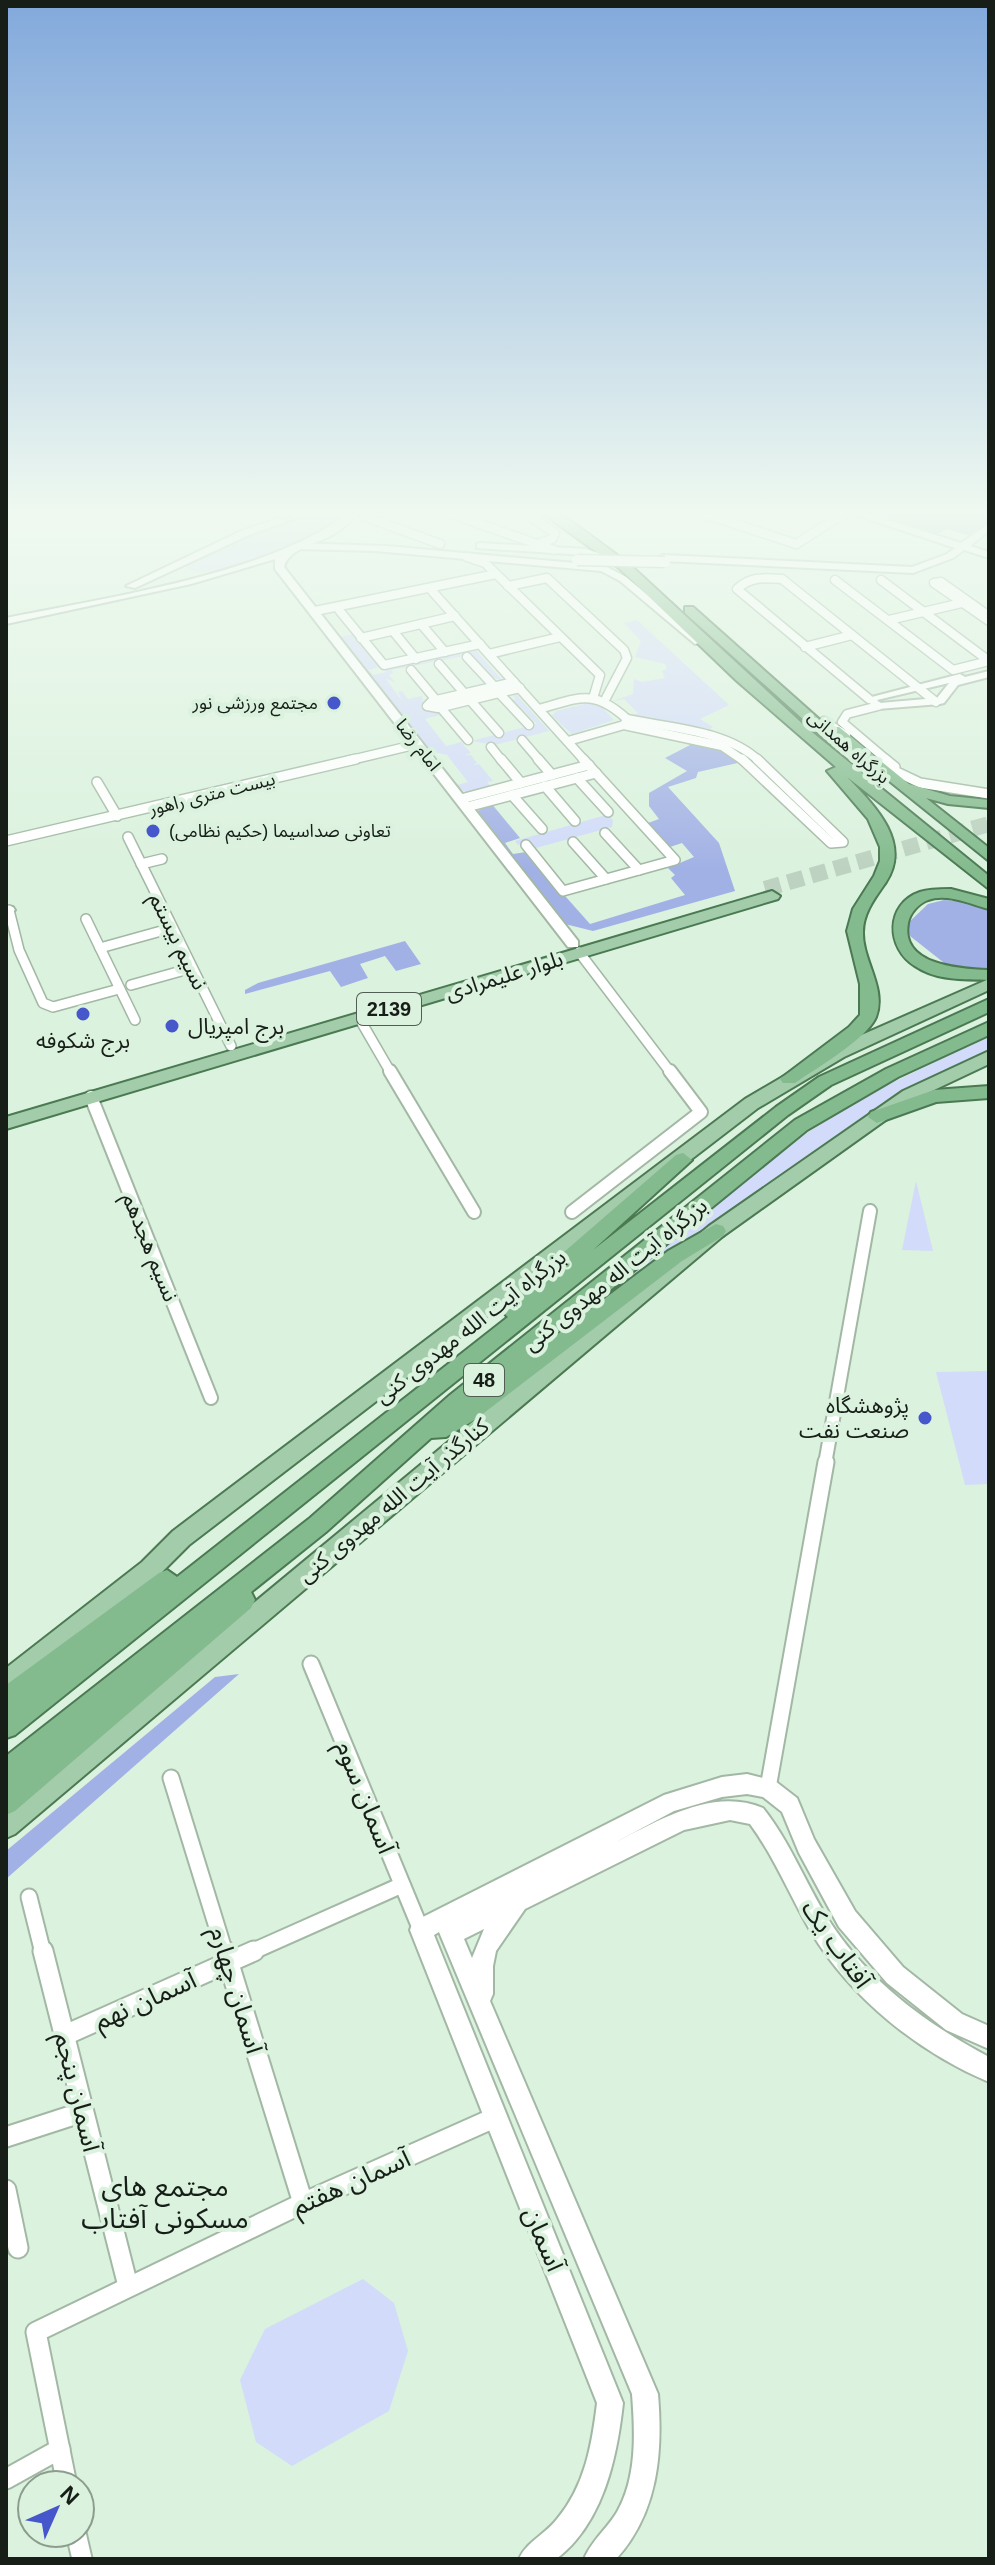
<svg xmlns="http://www.w3.org/2000/svg" width="995" height="2565" font-family="Arial,'Noto Sans Arabic',sans-serif">
	<rect width="100%" height="100%" fill="#dbf2de"/>
	<g fill="#d2dbf9">
		<path d="M343,510L347,515L344,520C318,534 210,589 186,567C216,539 303,511 343,510Z"/>
		<polygon points="459,612 356,637 380,667 369,670 373,675 386,672 384,669 474,648 503,681 491,677 469,655 392,670 393,674 389,675 395,682 386,679 402,701 398,692 402,691 408,699 422,696 424,709 442,711 444,714 425,719 446,746 461,742 471,753 465,755 471,755 477,763 473,765 479,764 493,781 487,782 491,787 468,793 454,786 468,782 447,755 429,751 339,637"/>
		<polygon points="637,620 729,705 700,719 713,727 710,729 702,728 700,732 631,716 638,713 624,699 610,702 633,694 634,679 642,682 665,678 662,671 667,669 665,664 635,657 641,641 624,623"/>
		<polygon points="515,693 549,731 495,745 471,741 537,724 512,700 516,699 512,694"/>
		<polygon points="588,703 600,705 614,720 572,734 552,716 556,711"/>
		<polygon points="606,815 613,820 612,827 536,848 529,842 518,845 515,841"/>
		<polygon points="989,1036 989,1050 882,1103 510,1371 793,1142 867,1095"/>
		<polygon points="916,1181 933,1251 902,1250"/>
		<polygon points="989,1371 989,1484 965,1485 936,1372"/>
		<polygon points="363,2279 394,2303 408,2351 389,2411 292,2466 256,2442 240,2380 265,2329"/>
	</g>
	<g fill="#a2b1e5">
		<polygon points="989,510 989,522 970,536 947,529 937,534 858,511"/>
		<polygon points="692,744 725,749 742,762 698,772 696,778 668,787 719,843 735,891 593,931 565,924 476,812 491,803 520,838 505,843 513,854 526,852 590,924 685,895 671,878 675,875 668,868 694,857 682,843 670,847 648,823 659,819 649,806 649,793 687,771 665,758"/>
		<polygon points="944,900 977,903 989,910 989,968 948,966 910,936 907,924 928,904"/>
		<polygon points="405,941 421,964 396,971 385,956 360,964 368,978 341,987 330,971 245,994 245,990 258,983"/>
		<polygon points="239,1674 6,1879 6,1851 215,1677"/>
	</g>
	<g fill="none" stroke-linecap="round" stroke-linejoin="round">
		<polyline stroke="#bdd2c0" stroke-width="16" stroke-dasharray="16 8" stroke-linecap="butt" points="765,889 989,824"/>
		<g stroke="#a2b8a4" stroke-width="11">
			<g id="minor-far4">
				<polyline points="440,510 554,550"/>
				<polyline points="520,510 555,533 552,539 534,545"/>
				<polyline points="693,510 796,544 848,511"/>
				<polyline points="366,517 440,544"/>
				<polyline points="467,557 485,563 600,675 594,695"/>
				<polyline points="835,580 953,670 989,661"/>
				<polyline points="881,580 989,661"/>
				<polyline points="508,586 547,578 624,650 627,658 606,698"/>
				<polyline points="432,591 585,761"/>
				<polyline points="339,610 384,665 480,644"/>
				<polyline points="315,611 496,574"/>
				<polyline points="989,616 941,582 934,583 989,621"/>
				<polyline points="889,620 966,602"/>
				<polyline points="421,624 445,652"/>
				<polyline points="393,631 416,659"/>
				<polyline points="361,638 455,616"/>
				<polyline points="805,647 852,635"/>
				<polyline points="489,654 560,637"/>
				<polyline points="467,657 494,686"/>
				<polyline points="439,664 465,694"/>
				<polyline points="411,670 436,700"/>
				<polyline points="514,682 432,701 427,706 438,708 520,688"/>
				<polyline points="499,693 529,725"/>
				<path d="M869,699L737,589C751,576 764,578 782,579L936,702"/>
				<polyline points="470,700 499,733"/>
				<polyline points="878,706 847,714 842,722 888,761"/>
				<polyline points="441,708 468,740"/>
				<path d="M539,709C579,698 593,688 627,719L624,725L568,741"/>
				<path d="M627,719C669,728 727,730 759,761"/>
				<polyline points="824,721 846,735"/>
				<polyline points="624,725 722,746 744,761"/>
				<polyline points="522,740 540,761"/>
				<polyline points="491,747 502,761"/>
				<polyline points="347,761 418,744"/>
			</g>
		</g>
		<g stroke="#a2b8a4" stroke-width="12">
			<g id="minor-far3">
				<polyline points="501,759 521,783"/>
				<polyline points="538,759 552,775"/>
				<polyline points="742,759 831,843 843,842 757,759"/>
				<polyline points="885,759 895,767"/>
				<polyline points="882,765 920,783 989,794"/>
				<polyline points="577,778 608,812"/>
				<polyline points="97,782 117,816"/>
				<polyline points="545,786 575,821"/>
				<polyline points="512,795 542,829"/>
				<polyline points="461,799 589,765"/>
				<polyline points="467,807 596,773"/>
				<polyline points="605,833 639,870"/>
				<polyline points="128,837 231,1046"/>
				<polyline points="6,841 356,759"/>
				<polyline points="573,842 606,879"/>
				<polyline points="526,845 563,891 675,860 583,759"/>
				<polyline points="141,864 162,859"/>
				<polyline points="9,910 19,950 43,1003 53,1007 119,989"/>
				<polyline points="86,919 135,1020"/>
				<polyline points="100,948 172,928"/>
				<polyline points="579,952 671,1073"/>
				<polyline points="131,985 192,968"/>
				<polyline points="359,1018 391,1073"/>
			</g>
		</g>
		<g stroke="#a2b8a4" stroke-width="16">
			<g id="minor-far2">
				<polyline points="390,1071 474,1212"/>
				<polyline points="91,1097 211,1398"/>
				<polyline points="572,1212 701,1112 670,1071"/>
				<polyline points="825,1464 870,1211"/>
			</g>
		</g>
		<g stroke="#a2b8a4" stroke-width="19">
			<g id="minor-far1">
				<polyline points="311,1664 421,1930"/>
				<polyline points="171,1778 225,1953"/>
				<polyline points="768,1788 826,1462"/>
				<polyline points="29,1897 43,1953"/>
				<polyline points="249,1953 402,1885"/>
			</g>
		</g>
		<g stroke="#a2b8a4" stroke-width="23">
			<g id="minor">
				<polyline points="43,1951 128,2286"/>
				<polyline points="225,1951 303,2203"/>
				<polyline points="63,2036 254,1951"/>
				<polyline points="6,2137 83,2112"/>
				<polyline points="6,2190 18,2248"/>
				<polyline points="6,2479 60,2449"/>
				<polyline points="67,2485 36,2332 303,2203 494,2118"/>
				<polyline points="76,2533 82,2559"/>
			</g>
		</g>
		<g stroke="#a2b8a4" stroke-width="4">
			<g id="tertiary">
				<polygon points="841,510 856,510 961,543 989,524 989,531 970,546 989,552 989,558 964,550 953,558 913,573 663,561 658,558 663,555 912,567 947,554 955,548"/>
				<polygon points="480,543 586,549 604,555 603,565 626,577 704,642 695,644 620,581 601,571 375,551 297,549 292,546 297,543 387,546 586,564 596,561 596,558 585,555 477,548 477,544"/>
				<path d="M989,671V677L958,685L944,703L940,704L878,709L864,699L960,674L965,677ZM949,683L937,698L880,703L877,700Z"/>
				<polygon points="6,907 13,907 15,910 6,915"/>
				<path d="M747,1774L775,1781L797,1798L814,1839L855,1911L903,1967L962,2014L989,2026V2049L946,2030L887,1983L839,1927L799,1853L782,1812L763,1797L747,1794L722,1797L674,1811L616,1842C660,1820 713,1787 763,1808C790,1842 805,1882 828,1919C868,1981 925,2023 989,2057V2082C918,2052 851,1998 811,1932C790,1896 775,1858 750,1824L730,1820L684,1830L525,1909L496,1951L493,1966V1994L490,2001L658,2394C663,2453 658,2513 616,2559H584C591,2541 607,2529 617,2512C637,2477 635,2433 632,2394L439,1932L434,1935L623,2403C617,2458 603,2524 556,2559H519C526,2542 546,2534 557,2519C585,2486 592,2444 597,2403L410,1930L413,1922L664,1795L722,1777ZM484,1929L472,1958L464,1939Z"/>
			</g>
		</g>
		<g stroke="#a2b8a4" stroke-width="4">
			<g id="secondary">
				<polygon points="302,510 318,510 249,535 135,588 126,586 241,531"/>
				<path d="M346,510H356L358,514C351,521 342,530 332,535C317,544 289,548 284,567L578,941V947H568L275,569V559L191,584L6,624V618C104,598 271,574 348,513Z"/>
			</g>
		</g>
		<g stroke="#4a7952" stroke-width="4">
			<g id="primary">
				<polygon points="772,891 780,896 778,899 6,1129 6,1117"/>
				<polygon points="989,979 989,990 844,1057 758,1108 189,1545 158,1576 15,1691 6,1695 6,1668 142,1562 173,1531 745,1099 832,1048"/>
				<polygon points="989,1051 989,1064 915,1099 723,1236 15,1834 6,1838 6,1808 709,1226 903,1091"/>
			</g>
		</g>
		<g stroke="#4a7952" stroke-width="4">
			<g id="trunk">
				<polygon points="292,510 307,510 286,521 276,519"/>
				<path d="M538,510H552L575,524L628,563L807,728L989,876V889L847,777C874,805 912,842 886,882C875,898 863,913 863,932C862,960 887,988 876,1017C867,1039 815,1069 795,1083H783L780,1079L849,1027L860,1015V984L847,931L853,909L874,876L880,861V847L868,819L827,771L836,767L737,681L619,568Z"/>
				<polygon points="685,607 693,607 829,728 839,727 909,784 950,796 989,800 989,808 948,804 926,798 989,848 989,861 847,747 836,749 685,613"/>
				<path d="M951,889L989,899V909C970,904 947,893 928,900C918,904 910,913 908,923C900,966 962,969 989,970V980C964,979 937,981 915,966C886,948 885,904 920,892C929,889 942,889 951,889Z"/>
				<polygon points="989,999 989,1012 831,1085 788,1115 15,1735 6,1738 6,1685 159,1573 167,1570 177,1577 508,1317 501,1310 504,1304 676,1155 683,1153 692,1160 593,1250 776,1107 819,1077"/>
				<polygon points="989,1022 989,1035 898,1077 807,1130 539,1348 668,1251 716,1224 723,1226 726,1231 723,1236 682,1261 476,1419 446,1437 431,1438 326,1532 251,1592 255,1600 251,1608 15,1811 6,1815 6,1756 310,1518 450,1395 795,1120 886,1069"/>
				<polygon points="989,1086 989,1098 936,1102 877,1123 868,1117 871,1112 934,1090"/>
			</g>
		</g>
		<use href="#minor-far4" stroke="#fff" stroke-width="8"/>
		<use href="#minor-far3" stroke="#fff" stroke-width="9"/>
		<use href="#minor-far2" stroke="#fff" stroke-width="12"/>
		<use href="#minor-far1" stroke="#fff" stroke-width="15"/>
		<use href="#minor" stroke="#fff" stroke-width="19"/>
		<use href="#tertiary" fill="#fff" fill-rule="evenodd"/>
		<use href="#secondary" fill="#fff" fill-rule="evenodd"/>
		<use href="#primary" fill="#a3ccaa" fill-rule="evenodd"/>
		<use href="#trunk" fill="#84bb8e" fill-rule="evenodd"/>
		<g stroke="#a2b8a4" stroke-width="13" stroke-linecap="butt">
			<polyline id="tertiary-bridge" points="577,560 665,562"/>
		</g>
		<use href="#tertiary-bridge" stroke="#fff" stroke-width="10"/>
	</g>
	<linearGradient id="sky" x2="0" y2="1"><stop stop-color="#82a9dc"/><stop offset="0.59" stop-color="#eff9f0"/><stop offset="1" stop-color="#eff9f0" stop-opacity="0"/></linearGradient>
	<rect width="995" height="870" fill="url(#sky)"/>
	<g fill="#4657cc" stroke="#dbf2de" stroke-width="3">
		<circle cx="334" cy="703" r="8"/>
		<circle cx="153" cy="831" r="8"/>
		<circle cx="83" cy="1014" r="8"/>
		<circle cx="172" cy="1026" r="8"/>
		<circle cx="925" cy="1418" r="8"/>
	</g>
	<g text-anchor="middle" stroke-width="8" stroke-linejoin="round" paint-order="stroke">
		<g font-size="18" fill="#161e17" stroke="#dbf2de" text-anchor="end">
			<text x="318" y="709">مجتمع ورزشی نور</text>
			<text x="169" y="837" text-anchor="start">تعاونی صداسیما (حکیم نظامی)</text>
		</g>
		<g font-size="18" fill="#161e17" stroke="#dbf2de">
			<text transform="translate(418 745) rotate(52)" y="6">امام رضا</text>
			<text transform="translate(849 747) rotate(41)" y="6">بزرگراه همدانی</text>
			<text transform="translate(212 794) rotate(-14)" y="6">بیست متری راهور</text>
		</g>
		<g fill="#dbf2de" stroke="#515e53" stroke-width="2">
			<rect x="357" y="993" width="64" height="32" rx="6"/>
			<rect x="464" y="1364" width="40" height="32" rx="6"/>
		</g>
		<g font-size="20" font-weight="bold" fill="#161e17">
			<text x="389" y="1016">2139</text>
			<text x="484" y="1387">48</text>
		</g>
		<g font-size="22" fill="#161e17" stroke="#dbf2de">
			<text transform="translate(179 941) rotate(64)" y="8">نسیم بیستم</text>
			<text transform="translate(504 975) rotate(-17)" y="8">بلوار علیمرادی</text>
			<text transform="translate(151 1247) rotate(68)" y="8">نسیم هجدهم</text>
			<text transform="translate(615 1274) rotate(-39)" y="8">بزرگراه آیت اله مهدوی کنی</text>
			<text transform="translate(470 1326) rotate(-38)" y="8">بزرگراه آیت الله مهدوی کنی</text>
			<text transform="translate(393 1500) rotate(-40)" y="8">کنارگذر آیت الله مهدوی کنی</text>
		</g>
		<g font-size="22" fill="#161e17" stroke="#dbf2de" text-anchor="start">
			<text x="188" y="1034">برج امپریال</text>
			<text x="83" y="1048" text-anchor="middle">برج شکوفه</text>
			<text x="909" y="1413" text-anchor="end">پژوهشگاه<tspan x="909" dy="25">صنعت نفت</tspan></text>
		</g>
		<g font-size="26" fill="#161e17" stroke="#dbf2de">
			<text transform="translate(366 1797) rotate(68)" y="9">آسمان سوم</text>
			<text transform="translate(837 1944) rotate(55)" y="9">آفتاب یک</text>
			<text transform="translate(237 1990) rotate(73)" y="9">آسمان چهارم</text>
			<text transform="translate(145 2000) rotate(-24)" y="9">آسمان نهم</text>
			<text transform="translate(78 2092) rotate(76)" y="9">آسمان پنجم</text>
			<text transform="translate(351 2182) rotate(-24)" y="9">آسمان هفتم</text>
			<text transform="translate(544 2239) rotate(67)" y="9">آسمان</text>
		</g>
		<g font-size="28" fill="#161e17" stroke="#dbf2de">
			<text x="165" y="2196">مجتمع های<tspan x="165" dy="32">مسکونی آفتاب</tspan></text>
		</g>
	</g>
	<rect width="995" height="2565" fill="none" stroke="#161e17" stroke-width="16"/>
	<g transform="translate(56 2509) rotate(45)"><circle r="38" fill="#dbf2de" stroke="#8c9d8e" stroke-width="2"/>
	<path d="M0-6L14 30L0 20L-14 30Z" fill="#4657cc"/>
	<text y="-12" font-size="22" font-weight="bold" text-anchor="middle" fill="#161e17">N</text>
	</g>
</svg>
